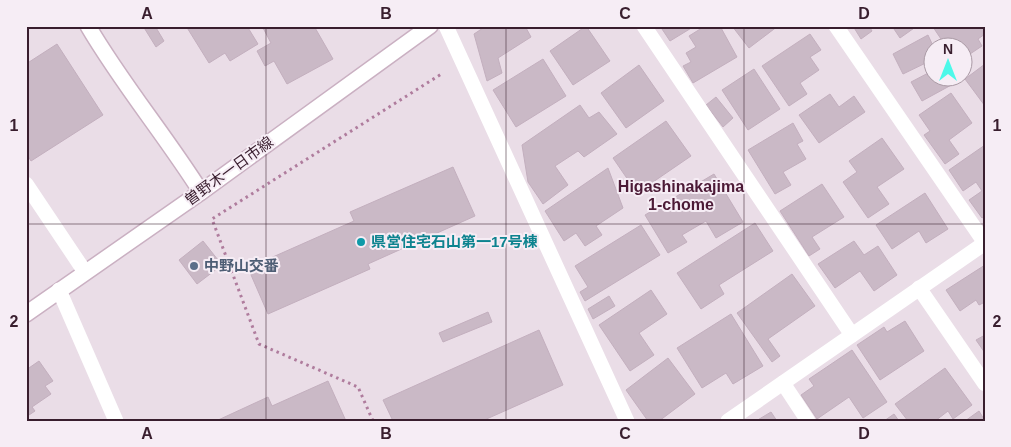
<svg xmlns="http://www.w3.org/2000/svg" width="1011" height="447" font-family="Helvetica,'Noto Sans JP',sans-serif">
	<rect width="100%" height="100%" fill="#eadde7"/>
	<g fill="#cab9c6" stroke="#c3afbe">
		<polygon points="143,26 155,26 164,41 156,47"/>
		<polygon points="186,26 247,26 258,44 230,61 225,53 209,63"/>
		<polygon points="262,26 314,26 333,59 287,84 274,61 265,66 257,51 271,43"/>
		<polygon points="486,26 525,26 531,37 498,58 502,73 487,81 474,34"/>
		<polygon points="586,26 610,61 573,85 550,51"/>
		<polygon points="660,26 692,26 693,27 670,41"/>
		<polygon points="705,26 720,26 737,57 693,83 683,66 691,62 686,53 696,47 689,36"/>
		<polygon points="732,26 778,26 749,48"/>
		<polygon points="853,26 869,26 872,31 861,39"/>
		<polygon points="892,26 917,26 900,38"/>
		<polygon points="934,26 985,26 985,34 978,39 982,46 964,58 964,48 947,48 933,27"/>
		<polygon points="810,34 821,50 810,57 819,70 800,83 807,94 789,106 762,66"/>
		<polygon points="928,35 934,48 934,59 903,74 893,54"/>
		<polygon points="57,44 103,115 31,161 26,153 26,64"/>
		<polygon points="543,59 566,96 516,127 493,90"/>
		<polygon points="985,64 985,106 965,79"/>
		<polygon points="639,65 664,101 626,128 601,93"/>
		<polygon points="754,69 780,109 748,130 722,90"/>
		<polygon points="934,70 934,78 952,78 955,83 922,101 911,82"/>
		<polygon points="951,93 972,123 949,140 959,154 945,164 924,135 930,131 919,115"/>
		<polygon points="830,94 839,107 854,96 865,112 819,143 799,115"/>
		<polygon points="716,97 733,118 723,127 706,105"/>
		<polygon points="580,105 589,118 599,112 617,134 584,157 578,151 555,166 568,185 543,204 528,182 522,145"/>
		<polygon points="666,121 691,156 637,193 613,158"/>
		<polygon points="793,123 803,141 797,144 806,159 783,172 791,185 775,194 748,150"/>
		<polygon points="882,138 904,169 877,187 889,204 868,218 843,182 857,172 849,161"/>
		<polygon points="985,145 985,216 982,218 969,200 982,191 976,182 963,191 949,170"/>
		<polygon points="453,167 475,216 368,264 370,269 268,314 248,268 354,221 350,212"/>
		<polygon points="608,168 623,208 596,226 602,235 585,246 576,233 564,241 545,211"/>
		<polygon points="714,174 743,222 716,238 706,221 682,235 687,242 668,253 645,215"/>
		<polygon points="822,184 844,217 812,237 820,249 809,256 780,211"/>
		<polygon points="925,193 948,229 926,243 919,231 892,249 876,225"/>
		<polygon points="755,223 773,251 719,285 724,294 701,309 677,273"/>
		<polygon points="641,225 660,255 585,301 580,292 588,287 575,266"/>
		<polygon points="203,241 222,265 197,284 179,260"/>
		<polygon points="854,241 864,255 878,246 897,275 874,291 860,271 835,288 818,264"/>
		<polygon points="985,265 985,302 979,305 976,300 960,311 946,290"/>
		<polygon points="792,274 815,306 768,339 780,356 772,362 737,313"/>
		<polygon points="651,290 667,314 639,333 654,355 630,371 599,325"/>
		<polygon points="609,296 615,306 593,319 588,309"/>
		<polygon points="488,312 492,322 443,342 439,333"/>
		<polygon points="731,314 763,366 733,384 726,373 702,388 677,348"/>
		<polygon points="905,321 924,351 880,380 857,345 884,327 887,332"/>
		<polygon points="539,330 563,385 482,421 393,421 383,400"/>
		<polygon points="985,335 985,353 976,340"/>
		<polygon points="852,350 887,402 863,418 849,397 817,419 801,395 814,386 809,379"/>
		<polygon points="668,358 695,394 659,421 648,421 626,390"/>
		<polygon points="39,361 53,381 45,386 51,394 32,407 35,411 26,417 26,370"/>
		<polygon points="945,368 972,405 953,419 948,411 935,421 908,421 895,404"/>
		<polygon points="328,381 346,421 216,421 268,397 272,406"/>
		<polygon points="979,411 985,421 965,421"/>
		<polygon points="771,412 777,421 756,421"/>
		<polygon points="894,414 899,421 884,421"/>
	</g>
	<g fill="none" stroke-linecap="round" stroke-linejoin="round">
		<g stroke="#cab0c2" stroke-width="18">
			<g id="secondary">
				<path d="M88,26C122,84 165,135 201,192"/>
				<polyline points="26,314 201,192 430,26"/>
			</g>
		</g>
		<polyline stroke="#af7c9d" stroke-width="3" stroke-dasharray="2.5 4" stroke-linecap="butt" points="373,421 358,387 259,344 212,219 443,73"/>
		<g stroke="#fff" stroke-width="15">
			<polyline points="446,26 627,421"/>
			<polyline points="644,26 852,335"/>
			<polyline points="836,26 985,243"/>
			<polyline points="26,184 85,272"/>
			<polyline points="919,288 985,384"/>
			<polyline points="59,290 116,421"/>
			<polyline points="783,383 808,421"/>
			<polyline points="728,421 985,243"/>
		</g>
		<use href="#secondary" stroke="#fff" stroke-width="15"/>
	</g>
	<path fill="none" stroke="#391e2e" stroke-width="1" stroke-opacity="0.55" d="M266,26V421M506,26V421M744,26V421M26,224H985"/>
	<circle fill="#0f9aa8" stroke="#f6edf5" stroke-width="2" cx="361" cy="242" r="5"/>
	<circle fill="#5c6f8a" stroke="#f6edf5" stroke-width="2" cx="194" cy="266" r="5"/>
	<g text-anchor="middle" stroke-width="4" stroke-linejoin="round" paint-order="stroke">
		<g font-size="15" fill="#391e2e" stroke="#f6edf5">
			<text transform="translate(229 171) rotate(-36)" y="5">曽野木一日市線</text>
		</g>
		<g font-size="15" font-weight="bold" fill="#0d838f" stroke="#f6edf5" text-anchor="start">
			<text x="371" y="247">県営住宅石山第一17号棟</text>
		</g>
		<g font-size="15" font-weight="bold" fill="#4e5e75" stroke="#f6edf5" text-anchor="start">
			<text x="204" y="271">中野山交番</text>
		</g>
		<g font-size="16" font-weight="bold" fill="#4c1a36" stroke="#f6edf5">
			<text x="681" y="192">Higashinakajima<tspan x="681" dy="18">1-chome</tspan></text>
		</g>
	</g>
	<rect width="1011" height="447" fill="none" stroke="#f6edf5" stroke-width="55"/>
	<g transform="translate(948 62)"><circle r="24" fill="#f6edf5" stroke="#aa9aa5"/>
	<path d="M0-4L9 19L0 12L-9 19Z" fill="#4df8e9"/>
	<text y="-8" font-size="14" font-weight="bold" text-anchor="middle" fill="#391e2e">N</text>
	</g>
	<rect x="28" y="28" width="956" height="392" fill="none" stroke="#391e2e" stroke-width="2"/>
	<g font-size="16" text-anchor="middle" font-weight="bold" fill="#391e2e">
		<text x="147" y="19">A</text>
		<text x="386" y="19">B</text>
		<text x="625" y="19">C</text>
		<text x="864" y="19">D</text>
		<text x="14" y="131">1</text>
		<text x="997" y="131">1</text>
		<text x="14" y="327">2</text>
		<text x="997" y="327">2</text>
		<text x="147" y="439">A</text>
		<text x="386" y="439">B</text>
		<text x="625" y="439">C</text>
		<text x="864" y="439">D</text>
	</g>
</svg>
